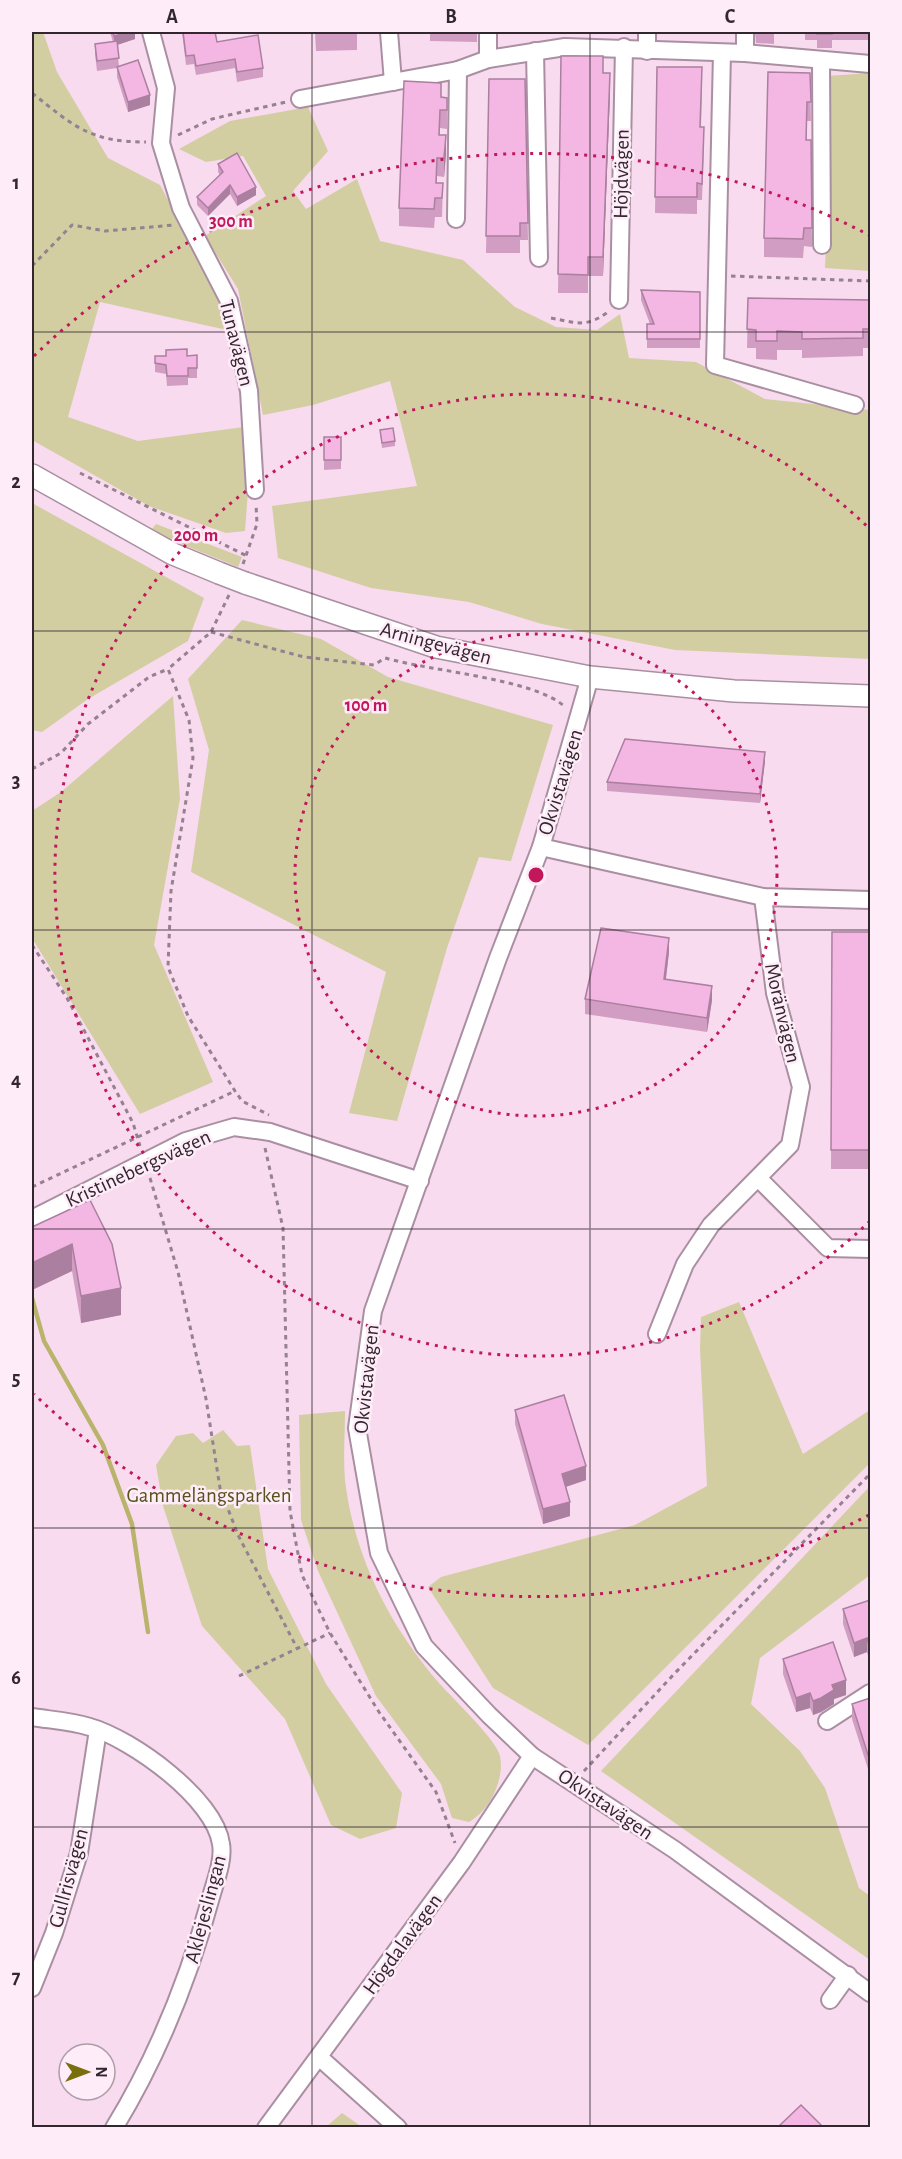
<svg xmlns="http://www.w3.org/2000/svg" width="902" height="2159" font-family="'Alegreya Sans',sans-serif">
	<rect width="100%" height="100%" fill="#f8dbef"/>
	<g fill="#d2cea2">
		<polygon points="32,32 43,32 57,72 108,158 160,185 222,301 227,330 100,302 68,417 138,441 244,427 248,491 245,531 226,533 149,506 32,440"/>
		<polygon points="870,73 870,271 825,268 830,147 827,76"/>
		<polygon points="308,107 328,151 293,191 306,209 357,179 380,241 463,260 515,307 556,327 597,330 620,314 629,358 696,362 765,399 870,410 870,659 675,650 542,624 469,602 371,588 278,558 272,506 417,486 390,381 313,405 263,415 238,289 205,236 266,196 243,156 206,162 179,149 230,121"/>
		<polygon points="32,503 204,598 188,641 88,699 42,732 32,730"/>
		<polygon points="156,524 242,557 238,567 169,539 152,529"/>
		<polygon points="242,620 321,639 388,677 553,725 511,861 479,857 447,948 397,1121 349,1113 386,972 191,872 209,750 188,679"/>
		<polygon points="173,696 180,799 154,945 213,1082 140,1114 32,938 32,811 61,792"/>
		<polygon points="739,1302 803,1454 870,1410 870,1463 588,1745 493,1688 428,1587 441,1577 635,1525 707,1486 700,1350 701,1317"/>
		<path d="M345,1411C345,1434 343,1458 345,1480C354,1556 389,1625 439,1683C452,1698 496,1739 500,1756C505,1780 489,1811 469,1822L452,1818L441,1784L376,1696L318,1571L301,1520L299,1415Z"/>
		<polygon points="223,1430 237,1446 250,1445 268,1569 326,1684 402,1793 396,1828 360,1839 331,1825 285,1719 202,1626 163,1506 156,1465 176,1436 193,1433 203,1443"/>
		<polygon points="870,1486 870,1575 760,1658 751,1704 800,1751 825,1788 859,1888 870,1896 870,1960 601,1771"/>
		<polygon points="342,2113 362,2127 326,2127"/>
	</g>
	<g fill="none" stroke-linecap="round" stroke-linejoin="round">
		<polyline stroke="#bab36c" stroke-width="4.5" points="32,1298 44,1341 103,1445 132,1524 148,1632"/>
		<g stroke="#aa8fa2" stroke-width="20">
			<g id="minor">
				<polyline points="151,32 166,88 161,143 181,208 229,301 249,391 255,490"/>
				<polyline points="389,32 393,82"/>
				<polyline points="535,51 539,258"/>
				<polyline points="647,51 647,32"/>
				<polyline points="722,53 715,365 855,405"/>
				<polyline points="745,53 745,32"/>
				<polyline points="488,59 488,32"/>
				<polyline points="821,61 822,245"/>
				<polyline points="300,99 458,70 488,59 565,47 745,53 870,64"/>
				<polyline points="456,219 458,70"/>
				<polyline points="619,300 624,47"/>
				<polyline points="590,677 541,847 498,958 373,1311 357,1428 379,1553 424,1646 489,1715 532,1756 675,1850 870,1993"/>
				<polyline points="541,847 763,897 870,900"/>
				<polyline points="758,1178 828,1248 870,1249"/>
				<polyline points="32,1219 186,1141 234,1127 270,1132 420,1181"/>
				<polyline points="657,1334 685,1264 711,1225 790,1145 801,1087 775,993 763,897"/>
				<path d="M32,1717C51,1720 71,1721 90,1727C132,1739 215,1799 221,1844C224,1860 215,1882 211,1897C189,1978 158,2056 114,2128"/>
				<polyline points="827,1721 870,1693"/>
				<polyline points="32,1988 54,1933 79,1853 98,1730"/>
				<polyline points="830,2000 848,1975"/>
				<polyline points="319,2057 398,2128"/>
				<polyline points="266,2128 462,1862 532,1756"/>
			</g>
		</g>
		<g stroke="#aa8fa2" stroke-width="24">
			<g id="major">
				<polyline points="32,475 173,554 219,573"/>
				<polyline points="245,583 436,647 590,677 734,691 870,696"/>
			</g>
		</g>
		<g stroke="#95818f" stroke-width="3" stroke-dasharray="4.5 4.5" stroke-linecap="butt">
			<path d="M32,93C74,126 89,142 146,142"/>
			<polyline points="178,135 212,119 286,102"/>
			<polyline points="32,266 72,225 105,231 174,225"/>
			<polyline points="731,276 870,281"/>
			<path d="M551,318C577,323 586,328 608,312"/>
			<polyline points="80,473 247,556"/>
			<polyline points="243,564 257,524 256,504"/>
			<polyline points="229,595 211,632 168,669 189,720 193,758 171,891 168,967 188,1016 235,1091 242,1101 269,1115"/>
			<path d="M211,632L304,657L374,665L385,658C430,671 534,679 564,706"/>
			<polyline points="32,769 61,753 88,724 149,677 168,669"/>
			<polyline points="32,945 67,998 133,1123 140,1146"/>
			<polyline points="265,1148 283,1228 290,1511 302,1575 330,1633 379,1712 436,1792 455,1843"/>
			<polyline points="150,1178 178,1272 206,1399 220,1488 238,1535 297,1648"/>
			<polyline points="32,1187 235,1091"/>
			<polyline points="239,1676 330,1633"/>
			<polyline points="584,1771 675,1673 870,1474"/>
		</g>
		<use href="#minor" stroke="#fff" stroke-width="16"/>
		<use href="#major" stroke="#fff" stroke-width="21"/>
		<g stroke="#aa8fa2" stroke-width="24" stroke-linecap="butt">
			<polyline id="major-bridge" points="219,573 245,583"/>
		</g>
		<use href="#major-bridge" stroke="#fff" stroke-width="21"/>
	</g>
	<g fill="#d29dc3">
		<polygon points="110,32 135,32 135,39 117,45 119,67 150,105 128,112 117,77 117,68 97,71 95,54 95,44 113,42"/>
		<polygon points="182,32 215,32 217,42 263,68 263,77 237,82 235,68 196,75 194,64 186,65"/>
		<polygon points="315,32 357,32 357,50 316,51"/>
		<polygon points="430,32 477,32 477,42 430,41"/>
		<polygon points="755,32 774,32 774,44 756,43"/>
		<polygon points="805,32 870,32 870,40 832,40 832,48 817,48 817,40 805,40"/>
		<polygon points="561,56 603,73 610,92 603,276 588,276 588,293 558,293"/>
		<polygon points="657,67 702,84 701,127 704,144 702,200 697,200 697,214 655,213"/>
		<polygon points="810,73 811,121 807,121 807,140 811,140 812,247 804,246 803,258 764,257 764,238"/>
		<polygon points="489,79 525,79 528,240 520,240 520,253 486,253"/>
		<polygon points="441,97 447,98 447,129 440,128 440,135 446,154 444,177 437,176 437,183 443,183 442,217 435,217 434,228 399,226 399,208"/>
		<polygon points="218,164 256,195 237,206 230,194 208,216 197,205 197,197 220,175 218,172"/>
		<polygon points="641,290 700,292 700,348 647,348 647,324 650,324 641,300"/>
		<polygon points="748,298 870,300 870,348 863,348 863,356 802,358 802,350 777,350 777,360 756,359 756,348 747,348"/>
		<polygon points="197,355 197,378 188,378 188,385 167,386 166,374 155,372 155,363 187,356"/>
		<polygon points="380,430 395,441 395,446 382,448"/>
		<polygon points="324,437 341,437 341,469 324,470"/>
		<polygon points="765,761 760,803 607,791 607,782"/>
		<polygon points="832,932 870,932 870,1169 831,1169"/>
		<polygon points="669,952 666,979 712,1000 707,1032 585,1014 585,999"/>
		<polygon points="90,1200 121,1315 81,1323 72,1271 32,1290"/>
		<polygon points="515,1410 586,1480 566,1487 570,1516 543,1524 515,1424"/>
		<polygon points="870,1600 870,1663 867,1652 854,1657 843,1624 843,1609"/>
		<polygon points="783,1659 846,1695 834,1699 834,1704 821,1712 813,1715 810,1708 796,1712 783,1674"/>
		<polygon points="870,1698 868,1769 852,1719 852,1704"/>
	</g>
	<g fill="#ab7f9f">
		<polygon points="129,32 135,32 135,39 114,46 114,36"/>
		<polygon points="610,73 610,92 603,276 603,257"/>
		<polygon points="150,95 150,105 128,112 128,102"/>
		<polygon points="446,135 446,154 444,177 444,158"/>
		<polygon points="230,185 230,194 208,216 208,208"/>
		<polygon points="256,187 256,195 237,206 237,197"/>
		<polygon points="765,752 765,761 760,803 760,794"/>
		<polygon points="669,938 669,952 664,993 664,979"/>
		<polygon points="712,986 712,1000 707,1032 707,1018"/>
		<polygon points="72,1244 72,1271 32,1290 32,1263"/>
		<polygon points="121,1288 121,1315 81,1323 81,1296"/>
		<polygon points="586,1466 586,1480 562,1488 562,1474"/>
		<polygon points="570,1502 570,1516 543,1524 543,1509"/>
		<polygon points="867,1638 867,1652 854,1657 854,1643"/>
		<polygon points="846,1680 846,1695 834,1699 834,1704 821,1712 813,1715 813,1701 832,1685"/>
		<polygon points="810,1693 810,1708 796,1712 796,1698"/>
		<polygon points="870,1754 870,1769 868,1769 868,1755"/>
	</g>
	<g fill="#f4b6e3" stroke="#ab7f9f" stroke-width="1.5">
		<polygon points="113,32 129,32 114,36"/>
		<polygon points="183,32 215,32 217,42 258,35 263,68 237,72 235,59 196,66 194,55 186,56"/>
		<rect x="817" y="32" width="15" height="2"/>
		<polygon points="117,41 119,58 97,61 95,44"/>
		<polygon points="561,56 603,56 603,73 610,73 603,257 588,257 588,275 558,274"/>
		<polygon points="138,60 150,95 128,102 117,67"/>
		<polygon points="657,67 702,67 700,127 704,127 702,184 697,183 697,197 655,197"/>
		<polygon points="768,72 810,73 811,102 807,102 806,140 811,140 812,228 804,228 803,239 764,238"/>
		<polygon points="489,79 525,79 528,223 520,223 520,236 486,236"/>
		<polygon points="404,81 441,83 441,97 447,98 447,110 440,110 439,135 446,135 444,158 437,158 436,183 443,183 442,198 435,198 434,209 399,208"/>
		<polygon points="237,153 256,187 237,197 230,185 208,208 197,197 223,172 218,164"/>
		<polygon points="641,290 700,292 700,339 647,339 647,324 654,324"/>
		<polygon points="748,298 870,300 870,329 863,329 863,338 802,339 802,332 777,331 777,341 756,341 756,330 747,329"/>
		<polygon points="187,349 187,356 197,355 197,368 188,368 188,376 167,376 166,365 155,363 155,356 166,356 166,350"/>
		<polygon points="393,428 395,441 382,443 380,430"/>
		<rect x="324" y="437" width="17" height="23"/>
		<polygon points="625,739 765,752 760,794 607,782"/>
		<polygon points="601,928 669,938 664,979 712,986 707,1018 585,999"/>
		<polygon points="832,932 870,932 870,1150 831,1150"/>
		<polygon points="90,1200 112,1244 121,1288 81,1296 72,1244 32,1263 32,1227"/>
		<polygon points="564,1395 586,1466 562,1474 570,1502 543,1509 515,1410"/>
		<polygon points="870,1600 870,1648 867,1638 854,1643 843,1609"/>
		<polygon points="833,1642 846,1680 832,1685 834,1690 821,1698 813,1701 810,1693 796,1698 783,1659"/>
		<polygon points="870,1698 870,1754 868,1755 852,1704"/>
		<polygon points="801,2105 823,2127 778,2127"/>
	</g>
	<path fill="none" stroke="#32272f" stroke-width="1.5" stroke-opacity="0.55" d="M312,32V2128M590,32V2128M32,332H870M32,631H870M32,930H870M32,1229H870M32,1528H870M32,1827H870"/>
	<g fill="none" stroke="#c2185b" stroke-width="3" stroke-dasharray="3 6">
		<circle cx="536" cy="875" r="241"/>
		<path d="M870 1221A481 481 0 1 1 870 529"/>
		<path d="M869 1515A722 722 0 0 1 34 1394M34 356A722 722 0 0 1 869 235"/>
	</g>
	<g text-anchor="middle" stroke-width="5" stroke-linejoin="round" paint-order="stroke">
		<g font-size="21" fill="#32272f" stroke="#feecf8">
			<text transform="translate(621 174) rotate(-89)" y="7">Höjdvägen</text>
			<text transform="translate(237 343) rotate(76)" y="7">Tunavägen</text>
			<text transform="translate(436 643) rotate(15)" y="7">Arningevägen</text>
			<text transform="translate(560 782) rotate(-73)" y="7">Okvistavägen</text>
			<text transform="translate(783 1013) rotate(77)" y="7">Moränvägen</text>
			<text transform="translate(138 1168) rotate(-25)" y="7">Kristinebergsvägen</text>
			<text transform="translate(366 1379) rotate(-84)" y="7">Okvistavägen</text>
			<text transform="translate(606 1804) rotate(34)" y="7">Okvistavägen</text>
			<text transform="translate(68 1878) rotate(-75)" y="7">Gullrisvägen</text>
			<text transform="translate(205 1909) rotate(-75)" y="7">Aklejeslingan</text>
			<text transform="translate(402 1944) rotate(-54)" y="7">Högdalavägen</text>
		</g>
		<g font-size="21" fill="#58531d" stroke="#feecf8">
			<text x="209" y="1502">Gammelängsparken</text>
		</g>
	</g>
	<circle cx="536" cy="875" r="9" fill="#c2185b" stroke="#feecf8" stroke-width="3"/>
	<g font-size="18" text-anchor="middle" font-weight="bold" fill="#c2185b" stroke="#feecf8" stroke-width="5" stroke-linejoin="round" paint-order="stroke">
		<text x="231" y="227">300 m</text>
		<text x="196" y="541">200 m</text>
		<text x="366" y="711">100 m</text>
	</g>
	<rect width="902" height="2159" fill="none" stroke="#feecf8" stroke-width="66"/>
	<g transform="translate(87 2072) rotate(90)"><circle r="28" fill="#feecf8" stroke="#ac9da8" stroke-width="1.5"/>
	<path d="M0-4.5L10 22L0 15L-10 22Z" fill="#786e0c"/>
	<text y="-9" font-size="16" font-weight="bold" text-anchor="middle" fill="#32272f">N</text>
	</g>
	<rect x="33" y="33" width="836" height="2093" fill="none" stroke="#32272f" stroke-width="2"/>
	<g font-size="20" text-anchor="middle" font-weight="bold" fill="#32272f">
		<text x="172" y="23">A</text>
		<text x="451" y="23">B</text>
		<text x="730" y="23">C</text>
		<text x="16" y="189">1</text>
		<text x="16" y="488">2</text>
		<text x="16" y="787">3</text>
		<text x="16" y="1086">4</text>
		<text x="16" y="1385">5</text>
		<text x="16" y="1684">6</text>
		<text x="16" y="1983">7</text>
	</g>
</svg>
